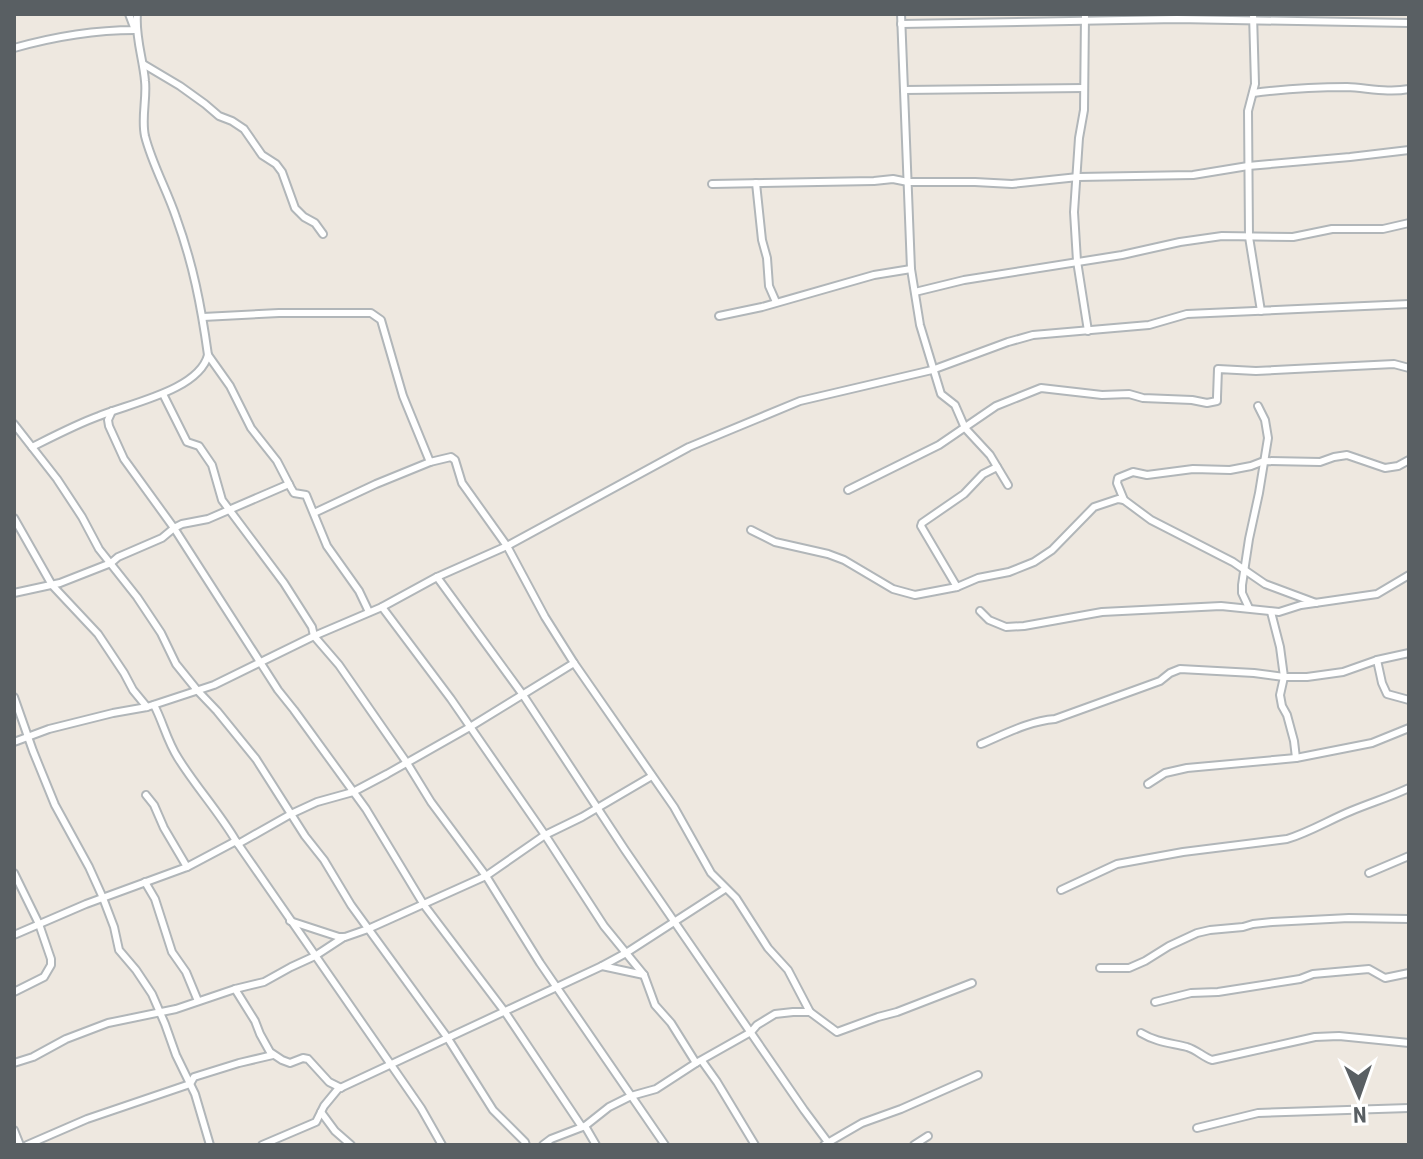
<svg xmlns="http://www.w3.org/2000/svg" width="1423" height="1159" font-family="'Roboto Condensed',sans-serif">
	<rect width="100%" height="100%" fill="#eee8e0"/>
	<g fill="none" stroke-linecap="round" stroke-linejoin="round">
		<g stroke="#b1b6b9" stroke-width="10">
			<g id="street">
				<polyline points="901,14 911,269 920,325 941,394 955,405 965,428 990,455 1008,485"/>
				<polyline points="1085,14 1084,110 1079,138 1074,212 1077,261 1088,331"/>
				<polyline points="1253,14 1255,84 1248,111 1249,237 1261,311"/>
				<polyline points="901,24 1177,19 1409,23"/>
				<path d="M14,48C53,37 94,30 135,30L129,14"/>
				<polyline points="143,64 180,86 205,104 219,116 232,121 244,129 262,155 276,164 282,172 295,208 304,217 315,223 323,234"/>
				<polyline points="904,90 1084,88"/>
				<path d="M1253,93C1284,89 1315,87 1347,87C1368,88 1388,93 1409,89"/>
				<polyline points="756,183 762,240 767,258 769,286 776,302"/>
				<polyline points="712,184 874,181 893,179 908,182 975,182 1012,184 1078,177 1193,175 1248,166 1350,157 1409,150"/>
				<polyline points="915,292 964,280 1122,255 1180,242 1222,236 1293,237 1332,229 1383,229 1409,223"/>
				<polyline points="719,316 762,307 874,275 911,269"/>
				<polyline points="203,317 279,313 371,313 381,320 403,396 430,462"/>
				<polyline points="208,355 230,386 251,428 277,461 291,488 294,493 306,495 327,546 359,591 369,612"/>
				<polyline points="163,394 187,442 199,446 212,465 222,500 284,583 312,627 314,636 339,665 407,763 431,802 486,876 540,963 665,1145"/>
				<polyline points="112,411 108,420 109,426 124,459 174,528 278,690 294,710 366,809 424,905 505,1012 582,1127"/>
				<polyline points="14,424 57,479 82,517 99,549 137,597 161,633 176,664 197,690 217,711 256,759 305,836 324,860 351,905 447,1037 493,1110 525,1142 526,1145"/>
				<path d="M32,447C54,436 77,424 99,416C131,403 199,390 208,355C201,305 193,264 176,217C167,190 152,164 145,136C141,118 147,99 145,81C143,58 135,37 137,14"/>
				<polyline points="848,490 939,445 996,406 1041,388 1102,395 1129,394 1143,398 1192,400 1207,403 1217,401 1217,397 1218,369 1256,371 1394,364 1409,368"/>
				<polyline points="314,513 376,484 430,462 451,457 455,460 462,483 507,546 545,617 574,663 674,807 711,873 736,898 768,948 788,970 810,1012"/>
				<polyline points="14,518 52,585 98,634 124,673 133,690 147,707"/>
				<polyline points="751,530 775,542 828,554 844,560 893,589 915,595 957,587 978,578 1009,572 1034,562 1052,550 1094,507 1118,499 1124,500"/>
				<polyline points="437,577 523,695 625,850 804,1110 830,1145"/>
				<polyline points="957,587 921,526 922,523 964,494 983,474 997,467"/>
				<polyline points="14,593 60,583 111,563 118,557 162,538 174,528 182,524 208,519 289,484"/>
				<polyline points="1316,603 1265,584 1233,562 1151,520 1124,500 1117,483 1118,478 1133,472 1147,475 1193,469 1230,470 1251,466 1264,461 1320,462 1334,457 1347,455 1385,468 1398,466 1409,460"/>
				<polyline points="382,607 451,699 545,835 604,926 644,975 655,1005 671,1023 696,1063"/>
				<polyline points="1249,608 1242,593 1242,585 1249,539 1259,493 1268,438 1265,420 1258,406"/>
				<polyline points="980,611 989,620 1006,627 1024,626 1102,612 1221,606 1279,612 1301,605 1377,594 1409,575"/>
				<polyline points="1271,612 1280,647 1284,677 1280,695 1282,706 1287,715 1294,741 1296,758"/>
				<polyline points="1377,660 1409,653"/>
				<polyline points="14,697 33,751 55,805 89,867 103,898 114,927 119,950 136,970 152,994 165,1024 176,1055 195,1094 210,1145"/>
				<path d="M154,705C163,722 167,741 178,758C196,787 219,812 236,841"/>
				<polyline points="14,742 49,729 113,713 147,707 214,685 314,636 382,607 437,577 507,546 689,447 800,401 932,370 1008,342 1033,335 1149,325 1187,314 1409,304"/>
				<path d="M981,744C1005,734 1029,721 1055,719L1160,681L1170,673L1180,669L1254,673L1284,677H1307L1343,672L1377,660L1382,683L1387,694L1409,700"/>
				<polyline points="1148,784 1165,773 1187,768 1296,758 1372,743 1409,728"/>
				<polyline points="146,795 154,805 164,828 187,867"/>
				<polyline points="238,844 421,1108 442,1145"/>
				<polyline points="14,873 39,924 51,959 51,965 44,977 14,992"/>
				<polyline points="1369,873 1409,856"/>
				<polyline points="145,882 155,899 172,952 186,972 198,1001"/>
				<path d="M1061,890L1117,864L1183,852L1287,839C1310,832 1329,820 1351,811C1370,803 1390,797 1409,788"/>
				<polyline points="290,921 339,937 345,937 368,929 486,876 545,835 582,817 652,776"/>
				<polyline points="14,935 86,904 187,867 236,841 238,844 291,814 317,802 353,792 387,774 470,727 574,663"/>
				<polyline points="602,966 644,975"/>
				<polyline points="1100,968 1129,968 1145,961 1169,946 1197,933 1210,930 1243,927 1253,924 1272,922 1349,918 1409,919"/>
				<polyline points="235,989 255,1021 260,1034 270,1052 282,1060 290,1063 303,1058 308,1059 329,1082 341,1088"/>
				<polyline points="1155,1002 1191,993 1218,992 1300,979 1313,974 1369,969 1385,978 1409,973"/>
				<path d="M1141,1033C1156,1042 1171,1043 1187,1047C1197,1050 1203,1057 1212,1060L1315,1037L1339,1036L1409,1043"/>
				<polyline points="702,1061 717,1082 755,1145"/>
				<polyline points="14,1063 33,1057 66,1039 108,1023 176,1009 235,989 264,982 291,967 315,956 344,937"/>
				<polyline points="321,1112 335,1131 351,1145"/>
				<polyline points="585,1126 596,1145"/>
				<polyline points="1197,1128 1258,1113 1409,1108"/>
				<polyline points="14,1130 20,1145"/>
				<polyline points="27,1145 87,1119 190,1084 194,1077 239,1063 273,1055"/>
				<polyline points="262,1145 316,1122 324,1106 338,1089 602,966 626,953 725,889"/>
				<polyline points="543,1145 551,1139 585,1126 609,1107 631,1096 656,1089 696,1063 751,1032 757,1025 775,1014 793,1012 810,1012 837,1032 878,1017 897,1012 972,983"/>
				<polyline points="824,1145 862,1123 901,1109 978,1075"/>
				<polyline points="914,1145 928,1136"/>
			</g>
		</g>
		<use href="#street" stroke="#fff" stroke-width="6"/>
	</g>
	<rect width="1423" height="1159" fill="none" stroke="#595f63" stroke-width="32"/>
	<g transform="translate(1359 1095) rotate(178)" stroke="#ffffff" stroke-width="6" paint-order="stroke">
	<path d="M0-6L14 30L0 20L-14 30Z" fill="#595f63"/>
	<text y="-12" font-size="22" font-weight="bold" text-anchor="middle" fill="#595f63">N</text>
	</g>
</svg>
